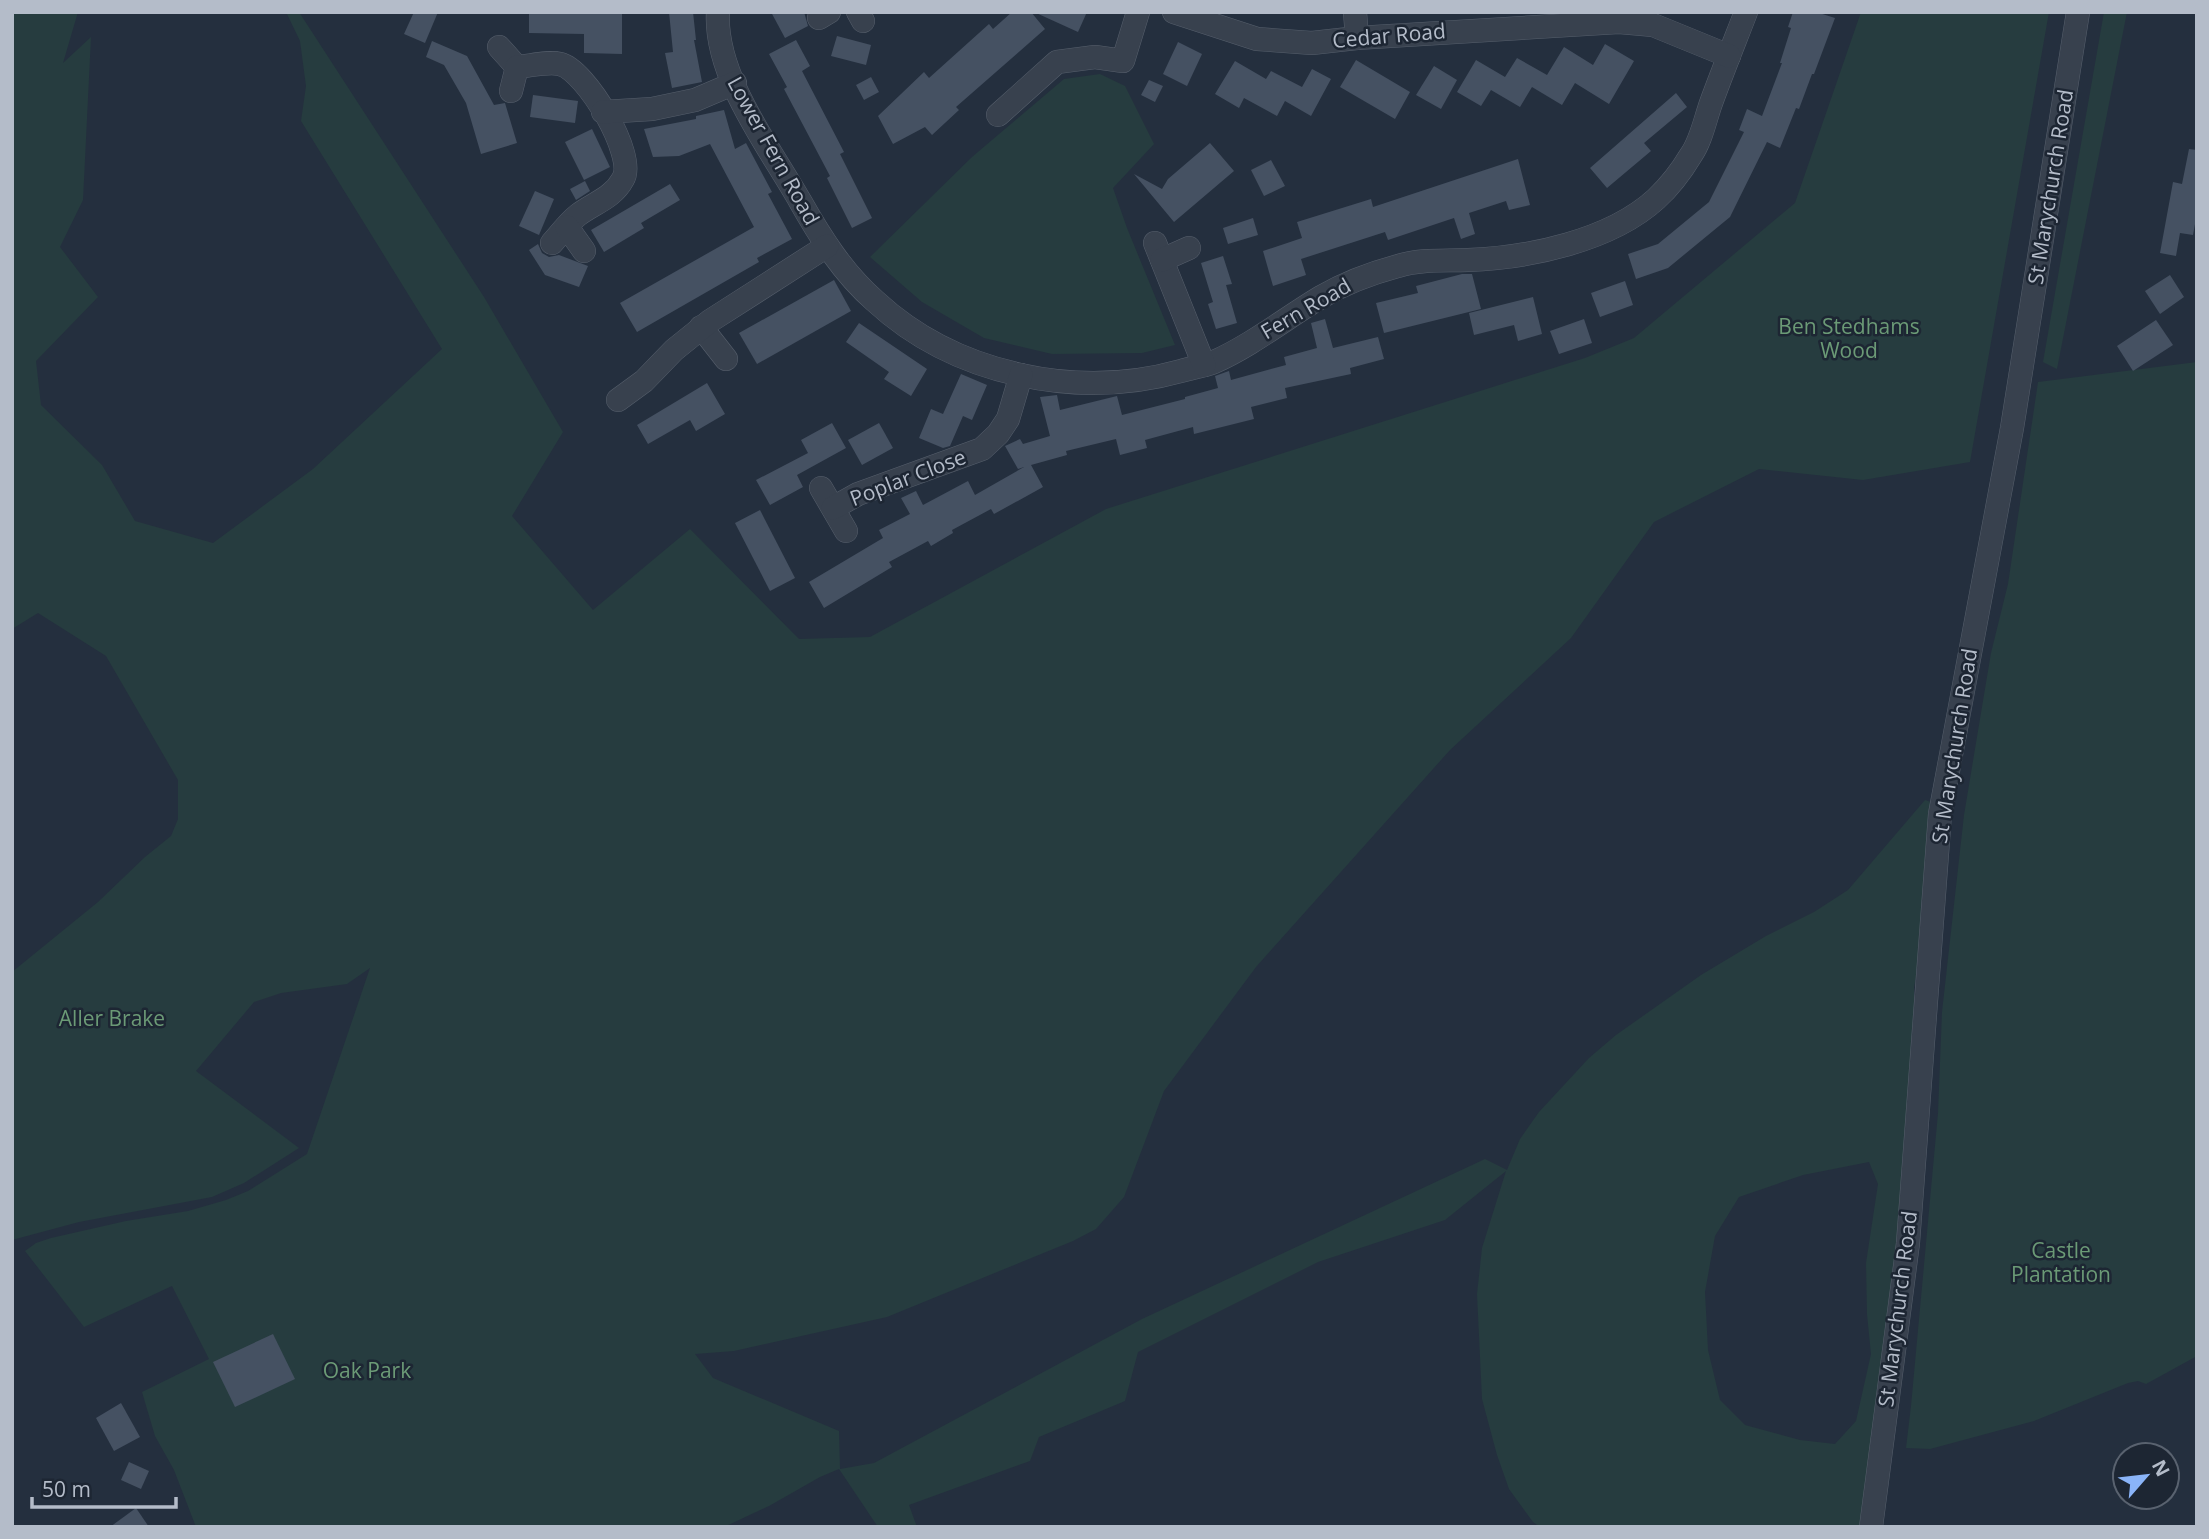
<svg xmlns="http://www.w3.org/2000/svg" width="2209" height="1539" font-family="'Open Sans',sans-serif">
	<rect width="100%" height="100%" fill="#242f3e"/>
	<g fill="#263c3f" fill-rule="evenodd">
		<path d="M12,12H78L63,63L91,37L83,200L60,247L98,297L36,361L41,405L102,465L135,521L213,543L313,469L442,349L301,121L306,86L300,41L286,12H299L484,297L563,432L512,516L593,610L690,529L799,639L870,637L1106,509L1585,358L1634,338L1795,203L1861,12H2049L1970,462L1863,480L1759,469L1654,522L1571,638L1450,750L1256,967L1164,1091L1124,1197L1096,1229L1073,1241L887,1317L734,1351L695,1354L713,1378L839,1431L840,1469L874,1463L1142,1319L1485,1159L1507,1170L1520,1139L1539,1112L1589,1058L1616,1035L1701,975L1766,936L1814,912L1848,890L1925,800L1934,803L1929,914L1914,987L1915,1080L1912,1130L1862,1527H1540L1533,1522L1509,1489L1497,1455L1482,1399L1477,1294L1482,1248L1506,1171L1445,1220L1318,1262L1138,1352L1125,1401L1039,1437L1030,1461L909,1505L917,1527H878L839,1469L820,1477L769,1506L724,1527H196L174,1470L155,1436L142,1392L209,1359L172,1286L84,1327L25,1251L36,1243L51,1238L126,1221L188,1211L226,1200L248,1191L307,1154L370,968L347,984L281,993L254,1002L196,1071L299,1148L244,1183L212,1197L79,1222L12,1240V972L98,902L145,857L171,836L178,819V780L106,656L38,613L12,629ZM1869,1162L1878,1184L1866,1263L1867,1314L1871,1354L1856,1421L1835,1444L1800,1440L1745,1425L1720,1400L1708,1350L1705,1292L1715,1236L1739,1197L1803,1175Z"/>
		<polygon points="2104,12 2127,12 2057,369 2043,362"/>
		<polygon points="1100,74 1125,86 1154,144 1113,188 1127,228 1175,345 1142,353 1052,354 984,338 922,302 870,257 972,157 1064,79"/>
		<polygon points="2197,362 2197,1356 2146,1384 2138,1381 2128,1383 2034,1421 1930,1449 1906,1448 1911,1406 1938,1113 1942,1012 1964,815 1991,653 2008,584 2038,382"/>
	</g>
	<g fill="#455162">
		<polygon points="414,12 438,12 425,43 404,34"/>
		<polygon points="529,12 622,12 622,54 584,53 584,34 529,33"/>
		<polygon points="669,12 693,12 696,40 694,40 702,82 672,88 665,53 673,52"/>
		<polygon points="771,12 804,12 808,26 785,38"/>
		<polygon points="1012,12 1031,12 1045,29 956,107 959,110 932,135 925,127 893,144 878,116 924,72 929,78 989,24 993,29"/>
		<polygon points="1034,12 1087,12 1078,32"/>
		<polygon points="1793,12 1816,12 1835,18 1814,74 1812,74 1799,109 1796,108 1780,148 1767,142 1730,217 1668,268 1636,279 1628,254 1658,244 1709,202 1744,132 1739,130 1747,109 1762,116 1782,63 1780,63 1791,28 1788,27"/>
		<polygon points="837,36 871,45 866,65 831,56"/>
		<polygon points="796,40 810,66 802,71 844,152 840,154 872,218 852,228 827,178 830,176 784,89 787,87 769,54"/>
		<polygon points="432,41 467,56 494,105 505,103 517,143 481,154 466,103 444,65 426,57"/>
		<polygon points="1178,42 1202,54 1187,86 1163,74"/>
		<polygon points="1605,44 1634,61 1609,104 1575,83 1562,105 1532,87 1520,107 1491,90 1481,106 1457,92 1476,60 1505,77 1517,58 1547,75 1564,47 1593,65"/>
		<polygon points="1356,60 1410,92 1395,119 1340,87"/>
		<polygon points="1235,61 1266,79 1271,71 1302,87 1312,69 1331,79 1311,116 1285,101 1277,116 1244,98 1239,108 1215,94"/>
		<polygon points="1434,66 1457,80 1441,109 1416,95"/>
		<polygon points="871,77 879,92 864,100 856,85"/>
		<polygon points="1149,80 1163,86 1155,102 1141,95"/>
		<polygon points="1676,93 1687,107 1644,143 1651,151 1607,188 1590,168"/>
		<polygon points="533,95 578,101 575,123 530,117"/>
		<polygon points="724,110 735,149 746,143 772,192 768,194 792,239 757,258 759,262 637,332 620,303 754,227 710,144 679,156 653,157 644,129 696,119 696,116"/>
		<polygon points="592,129 610,167 584,180 565,142"/>
		<polygon points="1210,143 1234,171 1174,222 1134,174 1162,189 1168,179"/>
		<polygon points="2189,149 2197,150 2197,213 2193,235 2180,233 2176,256 2160,253 2173,182 2182,184"/>
		<polygon points="1518,159 1530,205 1509,210 1506,201 1469,213 1475,234 1461,239 1454,218 1388,240 1385,232 1301,259 1306,275 1273,286 1263,251 1302,238 1297,222 1371,199 1373,207"/>
		<polygon points="1271,160 1285,186 1264,196 1251,170"/>
		<polygon points="585,181 590,191 576,200 570,189"/>
		<polygon points="670,184 680,200 641,223 644,228 604,252 591,230"/>
		<polygon points="535,191 554,199 539,235 519,226"/>
		<polygon points="1253,218 1258,235 1228,244 1223,228"/>
		<polygon points="538,244 542,253 549,257 559,255 588,266 579,287 545,275 529,250"/>
		<polygon points="1223,256 1232,284 1226,285 1237,323 1216,329 1208,304 1213,302 1201,263"/>
		<polygon points="1462,274 1472,274 1481,309 1384,333 1376,303 1418,293 1416,286"/>
		<polygon points="2170,275 2184,297 2160,314 2145,291"/>
		<polygon points="834,280 851,311 757,364 739,333"/>
		<polygon points="1625,281 1633,305 1600,317 1591,293"/>
		<polygon points="1533,297 1542,334 1518,341 1514,325 1474,335 1469,313"/>
		<polygon points="1325,319 1333,348 1378,337 1384,359 1350,368 1351,374 1285,388 1287,398 1251,407 1254,419 1194,434 1193,427 1145,440 1147,448 1120,455 1116,439 1066,451 1067,455 1031,465 1043,487 994,514 991,509 952,530 953,533 931,546 928,541 889,562 892,567 824,608 809,582 883,538 879,530 910,514 901,498 916,491 923,505 968,481 975,495 1024,467 1018,469 1005,446 1020,439 1023,444 1050,436 1040,397 1057,395 1060,410 1117,396 1122,415 1185,399 1185,397 1218,388 1215,376 1226,372 1229,371 1231,380 1286,365 1284,357 1317,348 1311,323"/>
		<polygon points="1584,319 1592,343 1559,354 1550,331"/>
		<polygon points="2156,320 2173,345 2133,371 2117,346"/>
		<polygon points="859,323 927,369 911,396 884,379 889,372 846,342"/>
		<polygon points="961,374 987,385 972,420 963,416 950,446 943,448 919,438 931,409 943,414"/>
		<polygon points="707,383 725,414 696,431 690,420 648,444 637,425"/>
		<polygon points="832,423 846,448 797,475 803,487 770,505 756,480 808,453 801,440"/>
		<polygon points="879,423 893,448 862,465 848,440"/>
		<polygon points="760,510 795,578 770,591 735,523"/>
		<polygon points="273,1334 295,1379 235,1407 213,1362"/>
		<polygon points="121,1403 140,1437 114,1451 96,1418"/>
		<polygon points="129,1462 149,1471 141,1489 121,1480"/>
		<polygon points="136,1508 149,1527 110,1527"/>
	</g>
	<g fill="none" stroke-linecap="round" stroke-linejoin="round">
		<g stroke="#565f6c" stroke-width="24">
			<g id="minor">
				<path d="M718,12C714,76 770,148 800,201C821,238 843,273 875,301C955,375 1077,400 1181,371C1191,368 1204,366 1214,362C1252,345 1286,318 1321,297C1345,283 1372,273 1398,266C1421,259 1444,261 1468,260C1528,258 1610,241 1656,199C1669,187 1682,170 1691,155C1701,141 1705,120 1711,103C1722,73 1734,43 1746,12"/>
				<polyline points="858,12 863,21"/>
				<polyline points="1174,12 1257,39 1312,43 1357,38 1619,22 1653,25 1729,56"/>
				<polyline points="1355,12 1357,38"/>
				<polyline points="819,18 829,12"/>
				<polyline points="499,47 517,67"/>
				<path d="M511,91L517,67C530,66 548,61 560,64C586,70 637,156 623,179C613,198 594,203 578,215C568,223 560,234 552,243"/>
				<polyline points="603,112 652,109 695,100 735,83"/>
				<polyline points="998,115 1057,62 1095,57 1123,61 1138,12"/>
				<polyline points="567,227 584,251"/>
				<polyline points="1155,243 1204,365"/>
				<polyline points="1162,260 1189,248"/>
				<polyline points="701,327 726,359"/>
				<polyline points="618,400 644,381 674,350 710,321 827,246"/>
				<polyline points="821,488 846,531"/>
				<polyline points="833,508 858,494 982,449 998,434 1008,419 1021,375"/>
				<polyline points="1871,1527 1908,1243 1940,814 2012,428 2078,12"/>
			</g>
		</g>
		<use href="#minor" stroke="#38414e" stroke-width="23"/>
	</g>
	<g text-anchor="middle" stroke-width="5" stroke-linejoin="round" paint-order="stroke">
		<g font-size="21" fill="#b4bcc9" stroke="#1d2633">
			<text transform="translate(1389 36) rotate(-5)" y="7">Cedar Road</text>
			<text transform="translate(773 151) rotate(61)" y="7">Lower Fern Road</text>
			<text transform="translate(2051 187) rotate(-81)" y="7">St Marychurch Road</text>
			<text transform="translate(1306 309) rotate(-30)" y="7">Fern Road</text>
			<text transform="translate(908 478) rotate(-21)" y="7">Poplar Close</text>
			<text transform="translate(1955 746) rotate(-81)" y="7">St Marychurch Road</text>
			<text transform="translate(1898 1309) rotate(-83)" y="7">St Marychurch Road</text>
		</g>
		<g font-size="21" fill="#6b9a76" stroke="#1d2633">
			<text x="1849" y="334">Ben Stedhams<tspan x="1849" dy="24">Wood</tspan></text>
			<text x="112" y="1026">Aller Brake</text>
			<text x="2061" y="1258">Castle<tspan x="2061" dy="24">Plantation</tspan></text>
			<text x="367" y="1378">Oak Park</text>
		</g>
	</g>
	<rect width="2209" height="1539" fill="none" stroke="#b4bcc9" stroke-width="28"/>
	<g transform="translate(2146 1476) rotate(62)"><circle r="33" fill="#1d2633" stroke="#59626f" stroke-width="2"/>
	<path d="M0-5L12 26L0 18L-12 26Z" fill="#8ab4f8"/>
	<text y="-10" font-size="19" font-weight="bold" text-anchor="middle" fill="#b4bcc9">N</text>
	</g>
	<path d="M32 1497v10h144v-10" fill="none" stroke="#b4bcc9" stroke-width="3.5"/>
	<text x="42" y="1497" font-size="21" fill="#b4bcc9" stroke="#1d2633" stroke-width="5" paint-order="stroke">50 m</text>
</svg>
